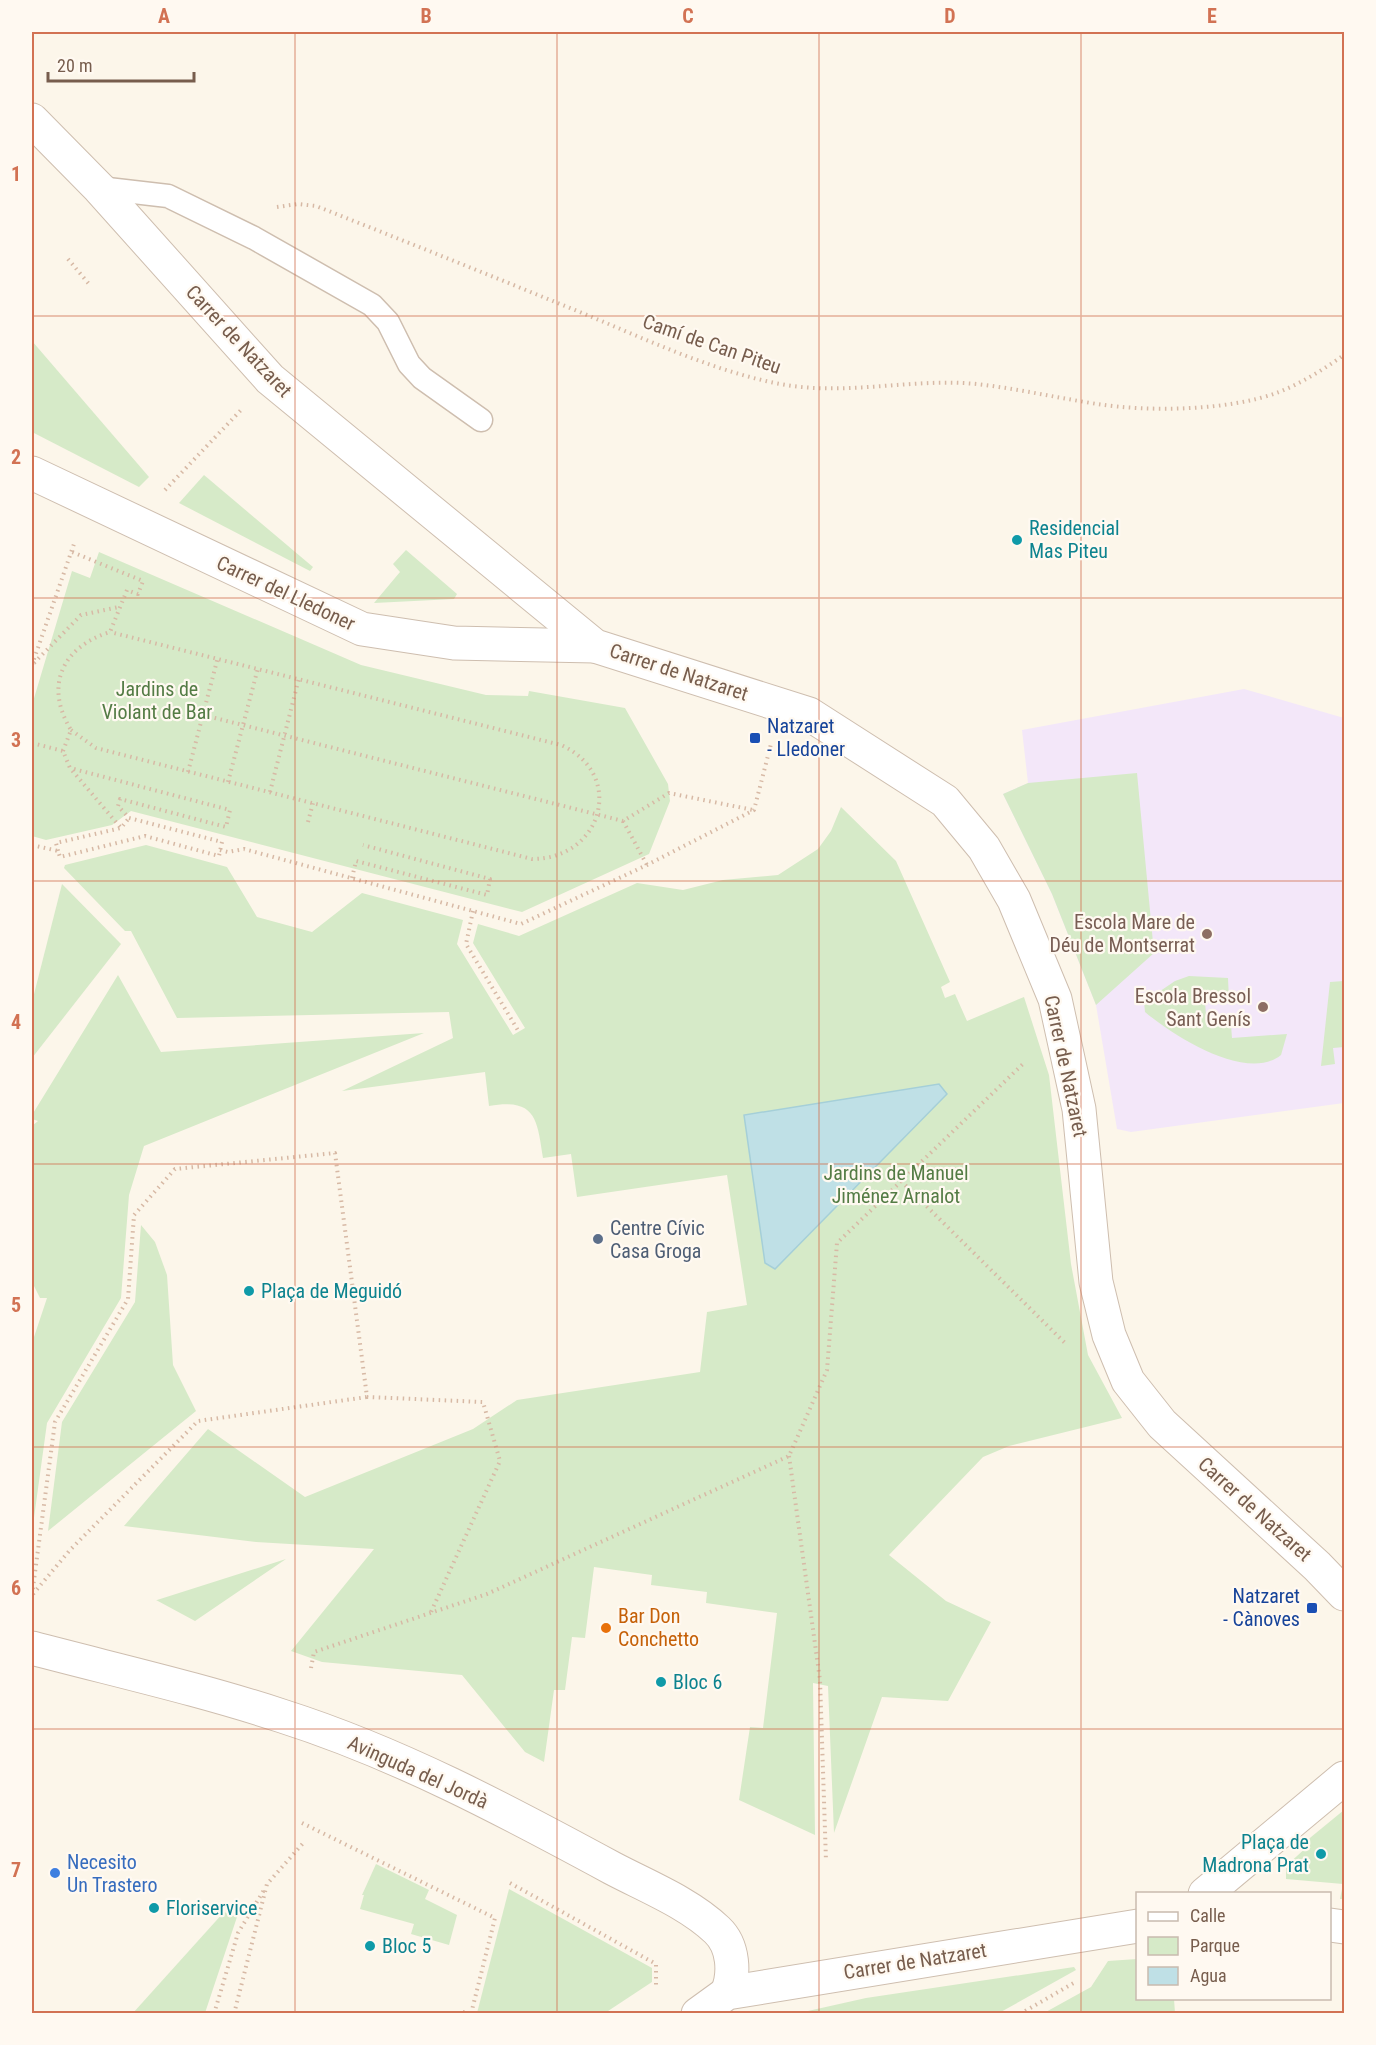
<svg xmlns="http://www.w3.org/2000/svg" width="1376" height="2045" font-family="'Roboto Condensed',sans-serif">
	<rect width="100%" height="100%" fill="#fcf6ea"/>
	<polygon fill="#f3e7f9" points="1244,689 1344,718 1344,1103 1131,1132 1117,1129 1096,1005 1052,894 1003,794 1028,783 1022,730"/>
	<g fill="#d6eac8">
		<polygon points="32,341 149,477 139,487 32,432"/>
		<polygon points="204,475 313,567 310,571 179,503"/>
		<polygon points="406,550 457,594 454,599 374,603 400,572 393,564"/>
		<polygon points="99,552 361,665 486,695 528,696 529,691 625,708 668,784 670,801 649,854 522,912 131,811 112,825 46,840 32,836 32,705 72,571 90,578"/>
		<polygon points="1137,773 1154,953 1096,1005 1052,894 1003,794 1028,783"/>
		<path d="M841,807L896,861L950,982L941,987L945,998L955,994L967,1021L1024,997L1049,1075L1071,1264L1088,1355L1122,1418L1009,1446L983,1457L889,1555L946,1601L991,1622L948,1701L882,1697L834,1833L828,1686L813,1683L815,1835L739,1800L750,1727L763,1728L777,1613L706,1603L707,1592L651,1585L652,1575L594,1567L585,1638L572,1637L565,1690H554L544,1762L525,1752L462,1675L322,1662L291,1651L374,1549L256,1542L124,1526L208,1429L305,1497L473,1429L517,1400L700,1372L707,1312L747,1305L727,1175L577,1197L571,1154L543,1158C537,1119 536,1098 489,1106L485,1072L342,1091L453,1038L449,1012L177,1018L131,931H125L64,868L65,865L146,845L227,867L257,917L312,932L362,893L463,920L457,944L513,1035L525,1028L473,943L478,924L519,936L637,883L683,890L723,880L778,875L818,849L831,831Z"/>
		<polygon points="62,884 121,944 32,1058 32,1002"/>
		<polygon points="118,975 161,1052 424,1033 144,1146 129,1195 121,1298 47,1423 33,1525 32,1343 47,1298 40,1298 32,1282 32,1126 38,1121 32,1119 32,1115"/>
		<path d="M1189,976L1228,978L1229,1000L1205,1002L1207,1027L1231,1025L1232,1038L1287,1034L1281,1055C1247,1083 1172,1035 1145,1012L1144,1002L1175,981Z"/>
		<polygon points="1344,981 1344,1047 1333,1048 1335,1064 1321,1066 1330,982"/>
		<polygon points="141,1225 155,1242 167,1275 173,1365 196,1411 48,1531 62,1422 135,1302"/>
		<polygon points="286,1559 195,1621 156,1600 157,1600"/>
		<polygon points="1344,1810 1344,1899 1340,1899 1343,1884 1286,1879 1286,1866 1308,1846 1305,1842"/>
		<polygon points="376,1864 429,1890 425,1899 457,1915 449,1945 411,1934 414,1924 360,1909 364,1895 362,1895"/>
		<polygon points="509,1889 652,1968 652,1982 605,2013 477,2013"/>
		<polygon points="224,1912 237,1917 205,2013 133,2013"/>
		<polygon points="1137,1959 1138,1998 1174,1999 1175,2013 1044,2013 1091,1987 1108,1961"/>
		<polygon points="1074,1967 1076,1970 999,2013 799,2013 866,1998"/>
	</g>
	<polygon fill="#bfe0e6" stroke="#a5cfd8" stroke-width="1.5" points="939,1084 947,1094 775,1269 765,1263 744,1115"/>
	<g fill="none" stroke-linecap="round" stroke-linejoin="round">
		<g stroke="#cebeaf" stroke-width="25">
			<polyline id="service" points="99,188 168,196 254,238 372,305 388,322 409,364 422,378 481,420"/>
		</g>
		<g stroke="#cebeaf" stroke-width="35">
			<g id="minor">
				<polyline points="32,120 99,188 270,379 595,646 809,714 945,801 984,848 1014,900 1055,999 1079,1109 1096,1282 1109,1335 1128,1381 1162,1424 1317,1566 1344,1594"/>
				<polyline points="32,473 362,629 454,643 595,646"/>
				<path d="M32,1648C115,1670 200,1689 282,1716C398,1753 505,1810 612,1868C646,1886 689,1903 717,1930C734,1946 735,1974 727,1993"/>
				<polyline points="1205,1894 1344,1778"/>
				<polyline points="1330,1925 1344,1927"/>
				<polyline points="698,2014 727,1993 1138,1926"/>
			</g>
		</g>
		<g stroke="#d7b9a5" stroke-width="4" stroke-dasharray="1.5 4.5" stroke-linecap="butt">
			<path d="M277,207L298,204L316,206C407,242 497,278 587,315C650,341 713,371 780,384C849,397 917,376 985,385C1023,390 1059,398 1097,404C1149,412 1229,411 1279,392C1302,383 1324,369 1344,355"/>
			<polyline points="68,259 89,284"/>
			<polyline points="165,490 242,409"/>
			<polyline points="34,663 81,615 119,607"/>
			<polyline points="32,665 75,541"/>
			<polyline points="203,715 623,821 669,793 753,810"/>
			<path d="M71,730L96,748L532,859C603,859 626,774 561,745L110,632"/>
			<polyline points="32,743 63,751 70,768 121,828"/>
			<path d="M63,751L71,730C44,686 62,647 110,632L127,590L138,594L143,581L72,552"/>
			<polyline points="188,772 218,657"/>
			<polyline points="228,782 258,668"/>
			<polyline points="270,792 299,678"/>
			<polyline points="623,821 647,865"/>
			<polyline points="308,822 313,803"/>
			<polyline points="32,845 58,851 60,857 145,836 219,856 222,842 129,818 118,806 120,799 226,827 230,810 70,768"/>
			<polyline points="220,850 228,852 244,849 521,924 647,865 754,810 771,744"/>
			<polyline points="58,851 56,843 121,828 129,818"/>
			<polyline points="352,878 356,861 487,895 490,879 363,845"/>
			<polyline points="473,911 466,944 519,1032"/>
			<polyline points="901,1181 1066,1344"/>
			<polyline points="789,1456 820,1680 826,1861"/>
			<polyline points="33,1594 70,1550 198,1421 367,1397"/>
			<polyline points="32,1595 55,1422 128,1299 134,1215 175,1169 335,1153 367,1397 483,1402 500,1461 431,1612"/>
			<polyline points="311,1668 314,1652 487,1594 789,1456 827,1370 837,1243 1025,1062"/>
			<polyline points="302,1823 495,1918 471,2014"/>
			<polyline points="510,1883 656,1964 656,1985"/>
			<polyline points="214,2014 238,1933 264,1890"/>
			<polyline points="234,2014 267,1884 305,1841"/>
			<polyline points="459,2014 460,2011 470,2014"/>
			<polyline points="1020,2014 1077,1981"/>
		</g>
		<use href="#service" stroke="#fff" stroke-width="22"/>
		<use href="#minor" stroke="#fff" stroke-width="33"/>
	</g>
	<path fill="none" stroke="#d27253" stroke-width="1.5" stroke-opacity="0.55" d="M295,32V2014M557,32V2014M819,32V2014M1081,32V2014M32,316H1344M32,598H1344M32,881H1344M32,1164H1344M32,1447H1344M32,1729H1344"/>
	<g fill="#0f9aa8" stroke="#fff9f1" stroke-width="2">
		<circle cx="1017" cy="540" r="6"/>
		<circle cx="249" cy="1291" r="6"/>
		<circle cx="661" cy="1682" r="6"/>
		<circle cx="1321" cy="1854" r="6"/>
		<circle cx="154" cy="1908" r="6"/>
		<circle cx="370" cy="1946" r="6"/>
	</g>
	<g fill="#1a4fb4" stroke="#fff9f1" stroke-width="2">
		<rect x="749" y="732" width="12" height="12" rx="3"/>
		<rect x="1306" y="1602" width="12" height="12" rx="3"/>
	</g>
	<g fill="#8d6e63" stroke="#fff9f1" stroke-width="2">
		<circle cx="1207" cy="934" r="6"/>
		<circle cx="1263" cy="1007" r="6"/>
	</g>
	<circle fill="#5c6f8a" stroke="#fff9f1" stroke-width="2" cx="598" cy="1239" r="6"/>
	<circle fill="#e8710a" stroke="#fff9f1" stroke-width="2" cx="606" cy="1628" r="6"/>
	<circle fill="#3f7fe0" stroke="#fff9f1" stroke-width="2" cx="55" cy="1873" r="6"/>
	<g text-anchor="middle" stroke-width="4.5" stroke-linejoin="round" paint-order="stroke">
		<g font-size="20" fill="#775d4d" stroke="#fff9f1">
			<text transform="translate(239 341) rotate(47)" y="7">Carrer de Natzaret</text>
			<text transform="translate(712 344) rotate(19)" y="7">Camí de Can Piteu</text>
			<text transform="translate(286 593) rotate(25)" y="7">Carrer del Lledoner</text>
			<text transform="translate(679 672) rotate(18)" y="7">Carrer de Natzaret</text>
			<text transform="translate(1066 1066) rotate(78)" y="7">Carrer de Natzaret</text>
			<text transform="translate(1255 1509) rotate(42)" y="7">Carrer de Natzaret</text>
			<text transform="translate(418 1772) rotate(24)" y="7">Avinguda del Jordà</text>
			<text transform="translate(915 1961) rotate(-9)" y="7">Carrer de Natzaret</text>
		</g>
		<g font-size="20" fill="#0d838f" stroke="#fff9f1" text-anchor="start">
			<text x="1029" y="535">Residencial<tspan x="1029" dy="23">Mas Piteu</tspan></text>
			<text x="261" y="1298">Plaça de Meguidó</text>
			<text x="673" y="1689">Bloc 6</text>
			<text x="1309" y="1849" text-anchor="end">Plaça de<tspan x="1309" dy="23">Madrona Prat</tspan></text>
			<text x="166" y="1915">Floriservice</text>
			<text x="382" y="1953">Bloc 5</text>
		</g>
		<g font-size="20" fill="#547c45" stroke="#fff9f1">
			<text x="157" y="696">Jardins de<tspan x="157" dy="23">Violant de Bar</tspan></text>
			<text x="896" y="1180">Jardins de Manuel<tspan x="896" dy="23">Jiménez Arnalot</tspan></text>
		</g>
		<g font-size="20" fill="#164399" stroke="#fff9f1" text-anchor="start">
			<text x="767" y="733">Natzaret<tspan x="767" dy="23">- Lledoner</tspan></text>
			<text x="1300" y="1603" text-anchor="end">Natzaret<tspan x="1300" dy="23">- Cànoves</tspan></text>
		</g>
		<g font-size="20" fill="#785e54" stroke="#fff9f1" text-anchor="end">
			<text x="1195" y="929">Escola Mare de<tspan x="1195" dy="23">Déu de Montserrat</tspan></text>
			<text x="1251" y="1003">Escola Bressol<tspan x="1251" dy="23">Sant Genís</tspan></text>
		</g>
		<g font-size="20" fill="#4e5e75" stroke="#fff9f1" text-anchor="start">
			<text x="610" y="1235">Centre Cívic<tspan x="610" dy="23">Casa Groga</tspan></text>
		</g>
		<g font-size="20" fill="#c56008" stroke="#fff9f1" text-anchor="start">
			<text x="618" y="1623">Bar Don<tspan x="618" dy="23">Conchetto</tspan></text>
		</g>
		<g font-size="20" fill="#366cbe" stroke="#fff9f1" text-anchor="start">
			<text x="67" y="1869">Necesito<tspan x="67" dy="23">Un Trastero</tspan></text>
		</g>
	</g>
	<rect width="1376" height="2045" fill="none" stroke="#fff9f1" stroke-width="66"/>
	<rect x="1136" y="1892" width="195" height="108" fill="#fff9f1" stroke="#c9bbaf" stroke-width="1.5"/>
	<rect x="1148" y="1912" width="30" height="9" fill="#ffffff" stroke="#c9bbaf" stroke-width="1.5"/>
	<text x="1190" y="1922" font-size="18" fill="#775d4d">Calle</text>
	<rect x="1148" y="1937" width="30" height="18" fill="#d6eac8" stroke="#c9bbaf" stroke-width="1.5"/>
	<text x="1190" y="1952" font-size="18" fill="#775d4d">Parque</text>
	<rect x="1148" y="1967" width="30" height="18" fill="#bfe0e6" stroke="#c9bbaf" stroke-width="1.5"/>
	<text x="1190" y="1982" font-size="18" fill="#775d4d">Agua</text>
	<path d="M48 72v9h146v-9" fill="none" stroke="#775d4d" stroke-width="3"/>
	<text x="57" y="72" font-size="18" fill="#775d4d" stroke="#fff9f1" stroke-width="4.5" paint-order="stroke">20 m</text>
	<rect x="33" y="33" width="1310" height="1979" fill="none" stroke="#d27253" stroke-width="2"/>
	<g font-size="20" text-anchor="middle" font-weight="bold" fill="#d27253">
		<text x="164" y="23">A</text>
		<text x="426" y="23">B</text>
		<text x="688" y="23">C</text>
		<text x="950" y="23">D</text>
		<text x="1212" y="23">E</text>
		<text x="16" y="181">1</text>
		<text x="16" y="464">2</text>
		<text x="16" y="747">3</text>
		<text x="16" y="1029">4</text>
		<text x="16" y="1312">5</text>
		<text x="16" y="1595">6</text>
		<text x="16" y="1877">7</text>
	</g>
</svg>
